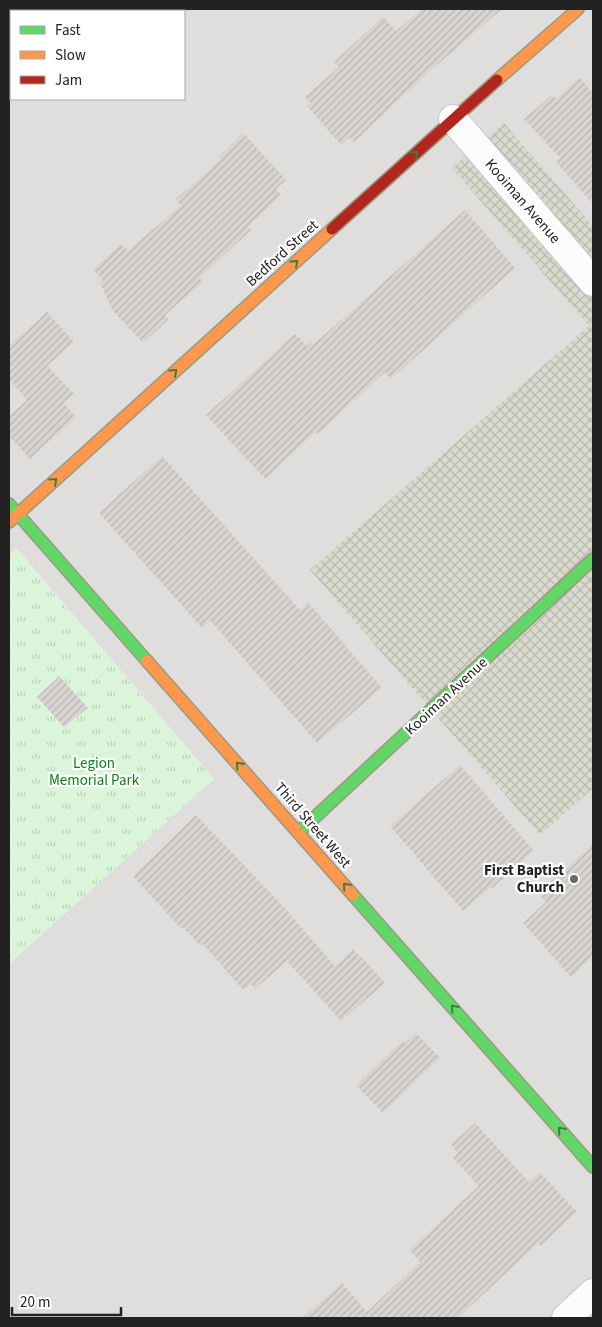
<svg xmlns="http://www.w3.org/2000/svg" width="602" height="1327" font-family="'Source Sans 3',sans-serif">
	<defs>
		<pattern id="construction-cross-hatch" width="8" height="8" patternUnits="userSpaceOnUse" patternTransform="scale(1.25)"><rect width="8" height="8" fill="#d9d9cd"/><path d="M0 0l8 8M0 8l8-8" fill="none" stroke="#babab0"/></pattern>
		<pattern id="park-tufts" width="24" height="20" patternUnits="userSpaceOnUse" patternTransform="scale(1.25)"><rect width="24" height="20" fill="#daf5da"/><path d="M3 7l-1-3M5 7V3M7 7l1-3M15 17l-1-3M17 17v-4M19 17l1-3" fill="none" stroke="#bbd2bb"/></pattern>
		<pattern id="building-hatch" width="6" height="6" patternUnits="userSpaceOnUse" patternTransform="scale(1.25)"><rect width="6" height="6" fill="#d7d4d2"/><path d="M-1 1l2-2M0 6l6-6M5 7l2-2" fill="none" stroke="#b8b6b4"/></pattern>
	</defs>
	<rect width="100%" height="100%" fill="#f0eeeb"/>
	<path fill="#dfdedc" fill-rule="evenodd" d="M9,9H593V1318H9V964L214,779L17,549L9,555ZM11,11H184V99H11Z"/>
	<polygon fill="#dededc" points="593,796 593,1114 441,933"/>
	<polygon fill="url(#construction-cross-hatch)" points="504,123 593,226 593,788 540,835 310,570 589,326 452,168"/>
	<polygon fill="url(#park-tufts)" points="16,549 214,779 9,964 9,555"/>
	<g fill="url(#building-hatch)">
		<polygon points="422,9 502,9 431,70 354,142 350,137 341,145 307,106 311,103 305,97 339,67 334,62 383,17 396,31"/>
		<polygon points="579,77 593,93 593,204 556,162 560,158 524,119 552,95 556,99"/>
		<polygon points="243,133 286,180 276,189 281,195 247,227 251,230 199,278 203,282 165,315 169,319 143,343 113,311 100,283 103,280 93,269 122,244 128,251 181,205 176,199 221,159 219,157"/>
		<polygon points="465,210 515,268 391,379 385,372 318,434 316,432 265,479 206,415 295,334 307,346 311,342 313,345"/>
		<polygon points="47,312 74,342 47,366 74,394 63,403 76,417 30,459 9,436 9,417 27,400 9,379 9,346"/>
		<polygon points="162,456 300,610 308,602 382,688 317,743 210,620 202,628 99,513"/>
		<polygon points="59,676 88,708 64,727 37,697"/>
		<polygon points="460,765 534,851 492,888 491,887 463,911 390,826"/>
		<polygon points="196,815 282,905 335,966 353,949 362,959 363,958 385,983 341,1021 287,961 255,989 251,984 243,990 203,944 200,946 183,927 181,929 133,876"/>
		<polygon points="593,844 593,957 571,977 523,923 546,902 538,893"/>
		<polygon points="416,1033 440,1058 383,1113 356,1085 402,1041 405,1043"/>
		<polygon points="475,1123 529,1182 540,1172 577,1212 540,1246 538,1243 458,1318 302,1318 342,1283 367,1312 420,1262 409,1250 479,1186 453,1158 458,1153 451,1145"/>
	</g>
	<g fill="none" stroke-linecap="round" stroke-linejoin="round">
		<g stroke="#c9c8c7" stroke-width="30">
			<g id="street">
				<polyline points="453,119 593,282"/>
				<polyline points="566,1318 593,1293"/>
			</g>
		</g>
		<g stroke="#999a82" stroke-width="14">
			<g id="fast">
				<polyline points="9,504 147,661"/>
				<polyline points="299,832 593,559"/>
				<polyline points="353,895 593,1167"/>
			</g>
		</g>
		<g stroke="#999a82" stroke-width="14">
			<g id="slow">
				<polyline points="497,80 578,9"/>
				<polyline points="9,522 332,229"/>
				<polyline points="147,661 353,895"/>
			</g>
		</g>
		<g stroke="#999a82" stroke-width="14">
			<polyline id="jam" points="332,229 497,80"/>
		</g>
		<use href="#street" stroke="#fdfcfc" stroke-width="28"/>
		<use href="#fast" stroke="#63d668" stroke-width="11"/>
		<use href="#slow" stroke="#ff974d" stroke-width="11"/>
		<use href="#jam" stroke="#b3261e" stroke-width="11"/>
	</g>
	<defs><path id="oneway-chevron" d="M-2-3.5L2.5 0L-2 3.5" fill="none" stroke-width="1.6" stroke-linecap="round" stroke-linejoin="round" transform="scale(1.25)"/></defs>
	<g stroke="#427c45">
		<use href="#oneway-chevron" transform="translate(415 154) rotate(-42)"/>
		<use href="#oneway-chevron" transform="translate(295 263) rotate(-42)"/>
		<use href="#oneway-chevron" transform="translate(174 372) rotate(-42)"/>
		<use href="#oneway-chevron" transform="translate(54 481) rotate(-42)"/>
		<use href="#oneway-chevron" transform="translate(239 765) rotate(-131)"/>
		<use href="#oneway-chevron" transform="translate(346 886) rotate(-131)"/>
		<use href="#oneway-chevron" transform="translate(454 1008) rotate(-131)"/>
		<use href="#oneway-chevron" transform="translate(561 1130) rotate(-131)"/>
	</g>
	<circle fill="#6a6968" stroke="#fff" stroke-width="2" cx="574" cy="879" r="5"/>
	<g text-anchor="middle" stroke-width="4.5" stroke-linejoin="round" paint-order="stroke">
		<g font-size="15" fill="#222" stroke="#fff">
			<text transform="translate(523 201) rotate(49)" y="5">Kooiman Avenue</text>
			<text transform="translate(282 253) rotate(-42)" y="5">Bedford Street</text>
			<text transform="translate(446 696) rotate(-43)" y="5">Kooiman Avenue</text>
			<text transform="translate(313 825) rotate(49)" y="5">Third Street West</text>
		</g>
		<g font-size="15" fill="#0c8416" stroke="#fff">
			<text x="94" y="768">Legion<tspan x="94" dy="17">Memorial Park</tspan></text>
		</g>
		<g font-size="15" font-weight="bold" fill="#222" stroke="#fff" text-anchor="end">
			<text x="564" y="875">First Baptist<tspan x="564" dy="17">Church</tspan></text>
		</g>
	</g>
	<rect width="602" height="1327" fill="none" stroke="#222222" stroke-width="20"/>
	<rect x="10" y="10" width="175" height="90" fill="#ffffff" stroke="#a7a7a7"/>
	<rect x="20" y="26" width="25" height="8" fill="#63d668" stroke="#a7a7a7"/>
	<text x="55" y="35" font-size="15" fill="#222222">Fast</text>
	<rect x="20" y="51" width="25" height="8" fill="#ff974d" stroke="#a7a7a7"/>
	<text x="55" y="60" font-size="15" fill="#222222">Slow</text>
	<rect x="20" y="76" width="25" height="8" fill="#b3261e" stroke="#a7a7a7"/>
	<text x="55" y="85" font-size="15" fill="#222222">Jam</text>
	<path d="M12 1307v8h109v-8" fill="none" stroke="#222222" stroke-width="2.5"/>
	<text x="20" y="1307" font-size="15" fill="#222222" stroke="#ffffff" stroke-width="4" paint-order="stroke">20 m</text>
</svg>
